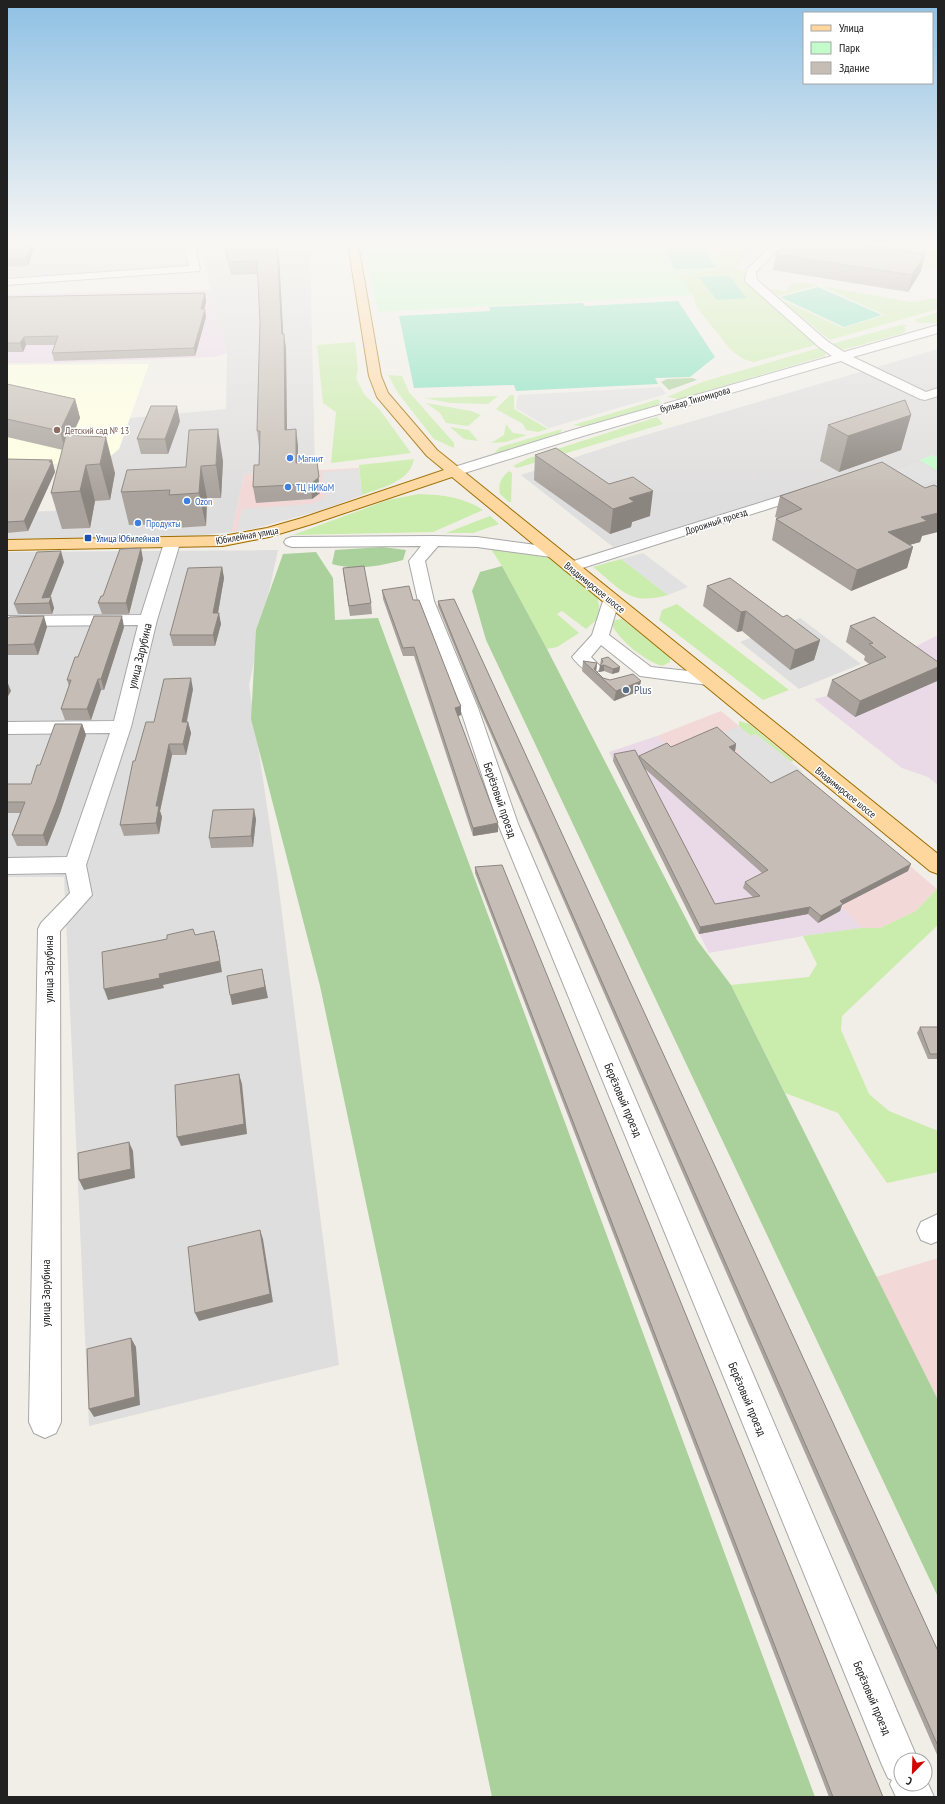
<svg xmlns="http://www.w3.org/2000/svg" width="945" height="1804" font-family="'PT Sans Narrow',sans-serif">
	<rect width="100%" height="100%" fill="#f1eee7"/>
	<g fill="#dfdede">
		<polygon points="7,244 184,244 188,267 7,280"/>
		<polygon points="310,250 315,470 244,474 232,532 174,538 7,539 7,512 55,511 73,463 119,449 130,418 226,409 227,353 203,258"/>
		<polygon points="938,349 938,510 868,470 613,547 521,475 625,441"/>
		<polygon points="278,550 249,685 277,874 339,1365 89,1426 64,877 7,877 7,552"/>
		<polygon points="800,618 861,664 799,689 740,642"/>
	</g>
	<g fill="#f2d8d6">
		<polygon points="359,468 362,495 322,510 251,529 232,532 244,474"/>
		<polygon points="721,711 751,736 756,734 937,889 916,911 880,928 862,928 847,912 696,780 670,748 657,736"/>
		<polygon points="938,1258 938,1400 876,1277"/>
	</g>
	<g fill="#ead9e7">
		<polygon points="211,290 227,353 215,357 50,363 7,363 7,294"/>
		<polygon points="938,635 938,785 928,777 902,768 814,699 827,696 899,655"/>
		<polygon points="657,736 670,748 696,780 847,912 862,928 803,936 709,953 609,752"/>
	</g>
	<polygon fill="#feffe2" points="149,364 119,449 105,461 27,465 7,464 7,365"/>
	<g fill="#caecac">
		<polygon points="710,244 772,244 773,246 769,248 756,247 735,268 746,272 767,301 777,311 788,317 819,344 754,362 743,359 731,350 697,308 693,295 679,277 720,268 719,254"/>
		<polygon points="795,244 812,244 933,263 917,244 938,244 938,268"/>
		<polygon points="799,282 818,285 778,296 771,291 773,289 785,291 791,284"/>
		<path d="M821,286L912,302C921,301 929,297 938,299V309L830,340L778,298L843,328L885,315Z"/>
		<polygon points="938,312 938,323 918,323 914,320"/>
		<polygon points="904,324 908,326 904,327 906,329 904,333 842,350 828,345"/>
		<polygon points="355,342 358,369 356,378 364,394 380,410 411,453 331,463 336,412 323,403 317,345"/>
		<polygon points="822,347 826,352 825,356 679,399 667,397 702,382"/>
		<polygon points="388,375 402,376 409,392 454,443 454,448 434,439 398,393"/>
		<polygon points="510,395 514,395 514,409 548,429 538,432 526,430 523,424 496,409"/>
		<polygon points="498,396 488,404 450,403 424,398"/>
		<polygon points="659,399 660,403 657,405 587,427 573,425"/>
		<polygon points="426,403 471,411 481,415 468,426 446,423 440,413"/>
		<polygon points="657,417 663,424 517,468 513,466 529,458"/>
		<polygon points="506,424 513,433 527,435 506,442 491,443 504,435"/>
		<polygon points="450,427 469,430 478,441 464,439"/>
		<polygon points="562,429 560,434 511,450 494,453 500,447"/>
		<path d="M414,459C410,482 382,487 362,495L359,465Z"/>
		<path d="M509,471L512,473L511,502H509L500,494C498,483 501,478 509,471Z"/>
		<path d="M419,494C443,495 463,497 483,510L433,532L293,535L388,500Z"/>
		<polygon points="490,516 499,524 473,533 446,533"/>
		<polygon points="491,549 549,558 597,596 601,616 586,629 562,611 557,614 579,633 557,647 547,649 502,566"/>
		<path d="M621,559L668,595C629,606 622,590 593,567Z"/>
		<polygon points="677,604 789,690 763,700 659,620 662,610"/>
		<path d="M622,619L670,657V662L662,666C644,660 621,642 612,625L615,620Z"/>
		<polygon points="739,721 749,724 794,761 791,762 756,734 751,736 739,726"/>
		<polygon points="937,889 938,925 842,1016 841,1030 869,1094 889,1111 938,1131 938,1172 887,1183 838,1113 785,1093 731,985 809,977 817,964 803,936 861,928 880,928 916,911"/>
	</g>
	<g fill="#aad19b">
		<polygon points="693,378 697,380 669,390 661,382 667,379"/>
		<path d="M382,547L406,550L403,560C380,566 355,571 332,564L335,550Z"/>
		<polygon points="316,552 333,578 335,620 378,618 815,1797 492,1797 320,986 251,719 256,630 283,554"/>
		<polygon points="502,566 547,649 697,940 731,985 938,1400 938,1597 486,640 472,591 480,572"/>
	</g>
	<g fill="#c4fbca">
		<polygon points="364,244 710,244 719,254 720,268 680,277 693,295 378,312"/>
		<polygon points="933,455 938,458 938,471 919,460"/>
	</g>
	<g fill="#84e1bf">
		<polygon points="662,244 701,244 716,268 675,269"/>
		<polygon points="729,276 747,298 717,300 699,277"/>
		<polygon points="818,287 882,315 844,327 780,297"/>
		<polygon points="678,301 715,357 690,377 655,378 658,384 516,391 514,385 414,388 399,316 490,311 489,307 583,303 585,306"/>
	</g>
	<g fill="#e1e1e1">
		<polygon points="813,244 916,244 933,263"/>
		<polygon points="661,387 666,394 549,428 516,408 518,395"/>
		<polygon points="918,462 938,473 938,479 917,487 890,472"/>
		<polygon points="359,469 362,495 322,510 251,529 237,531 242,509 310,504 323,499 322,472"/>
		<polygon points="643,553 688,587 668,595 621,559"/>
		<polygon points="739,726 751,736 756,734 803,772 772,786 734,755 740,752 720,734"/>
	</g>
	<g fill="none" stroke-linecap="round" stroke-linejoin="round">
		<g stroke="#a8a8a8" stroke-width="2">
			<g id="minor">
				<polygon points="184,244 194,244 200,269 199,271 7,285 7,279 189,266"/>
				<polygon points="773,244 784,244 756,272 757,280 827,341 844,352 938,325 938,333 853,357 926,392 938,388 938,396 925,400 920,399 841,361 583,436 458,475 448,475 446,472 448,469 573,430 832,356 819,347 745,281 747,269"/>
				<polygon points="807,488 812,489 814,492 812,495 576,570 570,572 564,570 562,567 564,564"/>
				<polygon points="434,536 477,537 551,547 557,549 559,552 557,555 551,557 477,547 438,546 425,561 434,601 478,708 518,824 918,1760 901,1760 901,1784 925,1784 925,1777 934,1797 896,1797 890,1784 892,1780 888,1778 882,1765 498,824 460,708 418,601 409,561 421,546 292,547 286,545 284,542 286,539 292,537"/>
				<polygon points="172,538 178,540 180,543 157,620 131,727 86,865 92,895 60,931 61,1422 56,1433 45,1438 34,1433 29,1422 38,929 41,923 70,893 66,873 7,874 7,858 67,857 110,733 7,734 7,722 114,721 138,625 7,626 7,616 141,615 164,543 166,540"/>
				<path d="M611,596L617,597L619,601L609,635L651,667L708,673L714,675L717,679L714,683L708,685L640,676L601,645L591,657L601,667L598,671C587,674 579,666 572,657L592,635L603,601L605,597Z"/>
				<polygon points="938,1214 938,1241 931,1244 921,1240 917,1231 921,1222"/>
			</g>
		</g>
		<g stroke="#9d6d00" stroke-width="2">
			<polygon id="major" points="348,244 358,244 381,376 388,393 437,450 938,854 938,874 930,871 452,477 312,524 269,537 223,546 7,550 7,540 223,536 267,528 302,518 444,470 427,456 377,397 369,376"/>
		</g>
		<use href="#minor" fill="#fff" fill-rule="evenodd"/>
		<use href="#major" fill="#fed79f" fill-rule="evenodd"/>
	</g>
	<g fill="#aaa39d" fill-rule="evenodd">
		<polygon points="7,244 35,244 28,266 7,267"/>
		<polygon points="223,244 242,244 279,256 283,334 286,348 287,430 298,445 298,463 317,462 320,493 312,499 256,503 253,487 259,465 259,446 257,431 260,322 258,274 231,275"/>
		<polygon points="776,254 921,271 908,292 773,270"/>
		<polygon points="205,293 206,302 204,309 206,317 195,356 54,361 52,353 55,345 26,345 23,352 7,352 7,297"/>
		<polygon points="7,384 75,399 80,418 72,436 115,473 110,500 95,501 90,528 62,529 51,493 63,450 7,437"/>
		<polygon points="911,415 901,450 839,472 820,461 828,425"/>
		<polygon points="180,421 168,454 141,454 137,439"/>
		<polygon points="535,455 609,484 650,516 632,522 631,527 610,534 534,480"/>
		<polygon points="7,459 52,460 55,472 28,531 7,533"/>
		<polygon points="223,461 221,498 207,498 206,526 176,528 175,524 129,525 121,492 186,467"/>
		<polygon points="925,488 922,536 920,542 909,545 913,547 907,568 851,591 772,540 776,519 778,518 775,517 780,496"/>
		<polygon points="143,559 129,614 102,614 98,603 103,596"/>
		<polygon points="64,562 50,597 54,608 52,614 18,614 14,604"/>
		<polygon points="222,567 224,578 218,613 221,624 215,646 173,646 170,635"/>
		<polygon points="343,568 371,603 372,614 350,616 344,578"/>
		<polygon points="707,586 783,617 820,640 814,660 790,670 742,631 737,632 703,606"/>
		<polygon points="382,590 413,600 461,706 461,715 458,716 498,832 473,836 414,656 403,656 383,599"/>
		<polygon points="438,601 938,1651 938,1757 479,707 438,606"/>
		<polygon points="7,620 47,627 38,655 7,655"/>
		<polygon points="850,626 938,662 938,678 937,681 855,717 827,696 832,680 869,664 864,660 865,656 846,642"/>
		<polygon points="124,627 104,690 101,690 91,720 65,720 61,709 69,686 67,680 78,657"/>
		<polygon points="601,659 620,667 619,672 612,674 604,671 599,672"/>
		<polygon points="583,661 597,663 596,671 603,678 639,691 614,701 582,671"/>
		<polygon points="193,689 187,722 188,722 191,733 186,755 172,755 160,811 162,817 159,834 124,836 120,825 135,761 154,722"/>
		<polygon points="82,724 86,735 60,813 47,846 17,846 12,835 20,813 7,813 7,784 31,784 40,765"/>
		<path d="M736,744L735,751H734L771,783L908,871L842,905L840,911L818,923L808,914L699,934L613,761L614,754L639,758V756L671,747ZM644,768L762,873L745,882L743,888L753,897L715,904Z"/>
		<polygon points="256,819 253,847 211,848 209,838"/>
		<polygon points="475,867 883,1797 829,1797 475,873"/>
		<polygon points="920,1027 938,1027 938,1059 928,1059 917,1033"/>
	</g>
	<g fill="#8b857f">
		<polygon points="31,244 35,244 28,266 26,258"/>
		<polygon points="277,244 279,256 284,348 282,334"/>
		<polygon points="925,254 921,271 908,292 912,275"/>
		<polygon points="205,293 206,302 202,317 201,309"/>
		<polygon points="205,309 206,317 195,356 194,348"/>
		<polygon points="284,334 286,348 287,445 285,430"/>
		<polygon points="24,337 26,345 23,352 20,343"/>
		<polygon points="75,399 80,418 65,450 60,431"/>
		<polygon points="177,406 180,421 168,454 165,439"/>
		<polygon points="911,415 901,450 839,472 848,436"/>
		<polygon points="218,429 223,461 221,498 216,465"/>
		<polygon points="296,429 298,445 298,478 296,463"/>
		<polygon points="106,437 115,473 110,500 100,464"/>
		<polygon points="52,460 55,472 28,531 24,521 49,462"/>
		<polygon points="317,462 320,493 312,499 311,484"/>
		<polygon points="86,465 95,501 90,528 80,491"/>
		<polygon points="201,466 207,498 206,526 199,493"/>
		<polygon points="653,491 650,516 632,522 631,527 610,534 613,509 629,498"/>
		<polygon points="938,513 938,532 922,536 920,542 881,553 888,532 921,517"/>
		<polygon points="913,547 907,568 851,591 857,570"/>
		<polygon points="141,548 143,559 129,614 126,603"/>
		<polygon points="61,551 64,562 48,603 42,598"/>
		<polygon points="222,567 224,578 216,624 213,613"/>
		<polygon points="51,597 54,608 52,614 49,603"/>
		<polygon points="746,611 742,631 737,632 741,612"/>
		<polygon points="219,613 221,624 215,646 213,635"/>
		<polygon points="44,616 47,627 38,655 34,644"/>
		<polygon points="122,616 124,627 104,690 101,679"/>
		<polygon points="820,640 814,660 790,670 795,650"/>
		<polygon points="597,663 596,673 594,669"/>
		<polygon points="604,665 604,671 599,672 600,666"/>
		<polygon points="620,667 619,672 612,674 613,669"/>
		<polygon points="938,667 938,678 937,681 855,717 860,701"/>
		<polygon points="191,678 193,689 184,733 182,722"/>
		<polygon points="98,679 101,690 91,720 87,709"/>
		<polygon points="7,681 11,691 7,698"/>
		<polygon points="641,681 639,691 614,701 616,691"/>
		<polygon points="461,706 461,715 455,717 455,708"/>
		<polygon points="188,722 191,733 186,755 183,744"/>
		<polygon points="82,724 86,735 60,813 47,846 43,835"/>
		<polygon points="169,744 172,755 160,811 162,817 159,834 156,823 156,806"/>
		<polygon points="736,744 735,751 728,754 729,747"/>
		<polygon points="254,809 256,819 253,847 251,836"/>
		<polygon points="498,823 498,832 473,836 473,828"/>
		<polygon points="911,864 908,871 842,905 840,911 818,923 821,916 840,901"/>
		<polygon points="810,907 808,914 699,934 700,927"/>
		<polygon points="214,931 217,942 222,972 163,985 164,988 108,1000 104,989 159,974"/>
		<polygon points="262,969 268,998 232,1005 230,995"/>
		<polygon points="239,1074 242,1084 247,1134 181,1146 177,1137"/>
		<polygon points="129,1142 133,1151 135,1178 84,1190 79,1180"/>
		<polygon points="260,1230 263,1239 273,1302 199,1321 195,1313"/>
		<polygon points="131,1338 136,1347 140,1405 94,1417 89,1409"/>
	</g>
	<g fill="#c6beb6" stroke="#8b857f">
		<polygon points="7,244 31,244 26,258 7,259"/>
		<polygon points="224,244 277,244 282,334 284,334 285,430 296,429 296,463 317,462 319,477 311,484 253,487 254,465 259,465 260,431 257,431 260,322 257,261 229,262"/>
		<polygon points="785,244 858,244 925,254 912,275 776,254"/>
		<polygon points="205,293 201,309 205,309 194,348 52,353 58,336 24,337 20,343 7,343 7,297"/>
		<polygon points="7,384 75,399 60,431 7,419"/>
		<polygon points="905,400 911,415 848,436 828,425"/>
		<polygon points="151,406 177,406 165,439 137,439"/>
		<polygon points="218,429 216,465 201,466 199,493 169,495 170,490 121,492 127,470 186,467 189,430"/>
		<polygon points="66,435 106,437 100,464 86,465 80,491 51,493"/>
		<polygon points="556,448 609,484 633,477 653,491 629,498 634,502 613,509 535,455"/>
		<polygon points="7,459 52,460 49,462 52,462 24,521 7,522"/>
		<polygon points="882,462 925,488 934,485 938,487 938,513 921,517 927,521 888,532 913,547 857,570 776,519 802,509 780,496"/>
		<polygon points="141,548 126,603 98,603 101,596 103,596 120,549"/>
		<polygon points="61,551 42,598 51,597 49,603 14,604 37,552"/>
		<polygon points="364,566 371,603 349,606 343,568"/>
		<polygon points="222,567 213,613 219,613 213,635 170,635 188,568"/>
		<polygon points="730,578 783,617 787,615 820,640 795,650 746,611 741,612 707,586"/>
		<polygon points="409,586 413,600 419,600 458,700 461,706 455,708 498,823 473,828 414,647 403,648 382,590"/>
		<polygon points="454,599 938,1651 938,1746 479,702 438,601"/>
		<polygon points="44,616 34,644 7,645 7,620 9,617"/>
		<polygon points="94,616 122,616 101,679 98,679 87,709 61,709 71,680 67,680 75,657 78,657"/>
		<polygon points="874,617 938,662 938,667 860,701 832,680 886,657 869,644 873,643 850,626"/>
		<polygon points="608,657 620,667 613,669 604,665 600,666 603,661 601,659"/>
		<polygon points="583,661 597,663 594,669 603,678 610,680 633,674 641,681 616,691"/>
		<polygon points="191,678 182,722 188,722 183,744 169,744 156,806 159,806 156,823 120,825 133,761 135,761 146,722 154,722 164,679"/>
		<polygon points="55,724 82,724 56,802 43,835 12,835 25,802 7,802 7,784 31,784 37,765 40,765"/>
		<polygon points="717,727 736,744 729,747 771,783 797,770 911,864 840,901 843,904 821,916 810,907 700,927 614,754 635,750 715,904 760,896 745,882 768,870 639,756 667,743 671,747"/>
		<polygon points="254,809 251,836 209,838 213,810"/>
		<polygon points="502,865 883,1797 833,1797 475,867"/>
		<polygon points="193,929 195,935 214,931 220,961 159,974 160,978 104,989 102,952 167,939 167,935"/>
		<polygon points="262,969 265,987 230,995 227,976"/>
		<polygon points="920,1027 938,1027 938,1054 930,1054"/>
		<polygon points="239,1074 244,1124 177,1137 175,1085"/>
		<polygon points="129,1142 131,1169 79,1180 78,1153"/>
		<polygon points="260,1230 270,1294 195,1313 188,1247"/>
		<polygon points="131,1338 135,1397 89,1409 87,1349"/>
	</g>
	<linearGradient id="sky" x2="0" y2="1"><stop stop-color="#8ec0e4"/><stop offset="0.49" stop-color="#f9f7f4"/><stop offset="1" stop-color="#f9f7f4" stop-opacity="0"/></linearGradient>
	<rect width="945" height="496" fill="url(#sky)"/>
	<circle fill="#8d6e63" stroke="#fff" stroke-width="1.5" cx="57" cy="430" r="4"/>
	<g fill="#3f7fe0" stroke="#fff" stroke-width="1.5">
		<circle cx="290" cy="458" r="4"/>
		<circle cx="288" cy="487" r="4"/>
		<circle cx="187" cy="501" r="4"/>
		<circle cx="138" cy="523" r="4"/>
	</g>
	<rect fill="#1a4fb4" stroke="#fff" stroke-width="1.5" x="84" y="534" width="8" height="8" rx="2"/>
	<circle fill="#5c6f8a" stroke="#fff" stroke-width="1.5" cx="626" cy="690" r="4"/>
	<g text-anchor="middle" stroke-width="3" stroke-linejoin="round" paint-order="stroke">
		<g font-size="10" fill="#212121" stroke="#fff">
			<text transform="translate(695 399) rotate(-16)" y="4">бульвар Тихомирова</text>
			<text transform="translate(716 521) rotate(-18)" y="4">Дорожный проезд</text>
			<text transform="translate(247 535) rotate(-10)" y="4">Юбилейная улица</text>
			<text transform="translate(595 587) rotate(39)" y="4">Владимирское шоссе</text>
			<text transform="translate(846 792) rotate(39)" y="4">Владимирское шоссе</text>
		</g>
		<g font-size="10" fill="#785e54" stroke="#fff" text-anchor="start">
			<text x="65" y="434">Детский сад № 13</text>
		</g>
		<g font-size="10" fill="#366cbe" stroke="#fff" text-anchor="start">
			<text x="298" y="462">Магнит</text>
			<text x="296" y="491">ТЦ НИКоМ</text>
			<text x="195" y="505">Ozon</text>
			<text x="146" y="527">Продукты</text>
		</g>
		<g font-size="10" fill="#164399" stroke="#fff" text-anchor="start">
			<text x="96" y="542">Улица Юбилейная</text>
		</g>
		<g font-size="12" fill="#212121" stroke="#fff">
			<text transform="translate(140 656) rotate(-76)" y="4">улица Зарубина</text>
			<text transform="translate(500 800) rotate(71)" y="4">Берёзовый проезд</text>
			<text transform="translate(49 969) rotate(-90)" y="4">улица Зарубина</text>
			<text transform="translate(623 1100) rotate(67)" y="4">Берёзовый проезд</text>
			<text transform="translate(46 1293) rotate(-90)" y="4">улица Зарубина</text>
			<text transform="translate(747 1399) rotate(67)" y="4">Берёзовый проезд</text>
			<text transform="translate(872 1698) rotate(67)" y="4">Берёзовый проезд</text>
		</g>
		<g font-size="12" fill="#4e5e75" stroke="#fff" text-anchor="start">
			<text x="634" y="694">Plus</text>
		</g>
	</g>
	<rect width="945" height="1804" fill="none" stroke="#212121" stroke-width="16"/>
	<rect x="803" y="12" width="130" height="72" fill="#ffffff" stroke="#a6a6a6"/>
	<rect x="811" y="25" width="20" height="6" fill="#fed79f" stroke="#a6a6a6"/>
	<text x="839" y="32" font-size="12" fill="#212121">Улица</text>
	<rect x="811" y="42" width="20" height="12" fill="#c4fbca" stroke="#a6a6a6"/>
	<text x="839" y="52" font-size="12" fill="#212121">Парк</text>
	<rect x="811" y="62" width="20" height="12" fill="#c6beb6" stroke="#a6a6a6"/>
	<text x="839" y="72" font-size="12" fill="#212121">Здание</text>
	<g transform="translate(913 1772) rotate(203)"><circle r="19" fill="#ffffff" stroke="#a6a6a6"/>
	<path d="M0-3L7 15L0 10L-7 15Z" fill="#d10500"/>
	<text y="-6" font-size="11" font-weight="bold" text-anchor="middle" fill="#212121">С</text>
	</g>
</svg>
